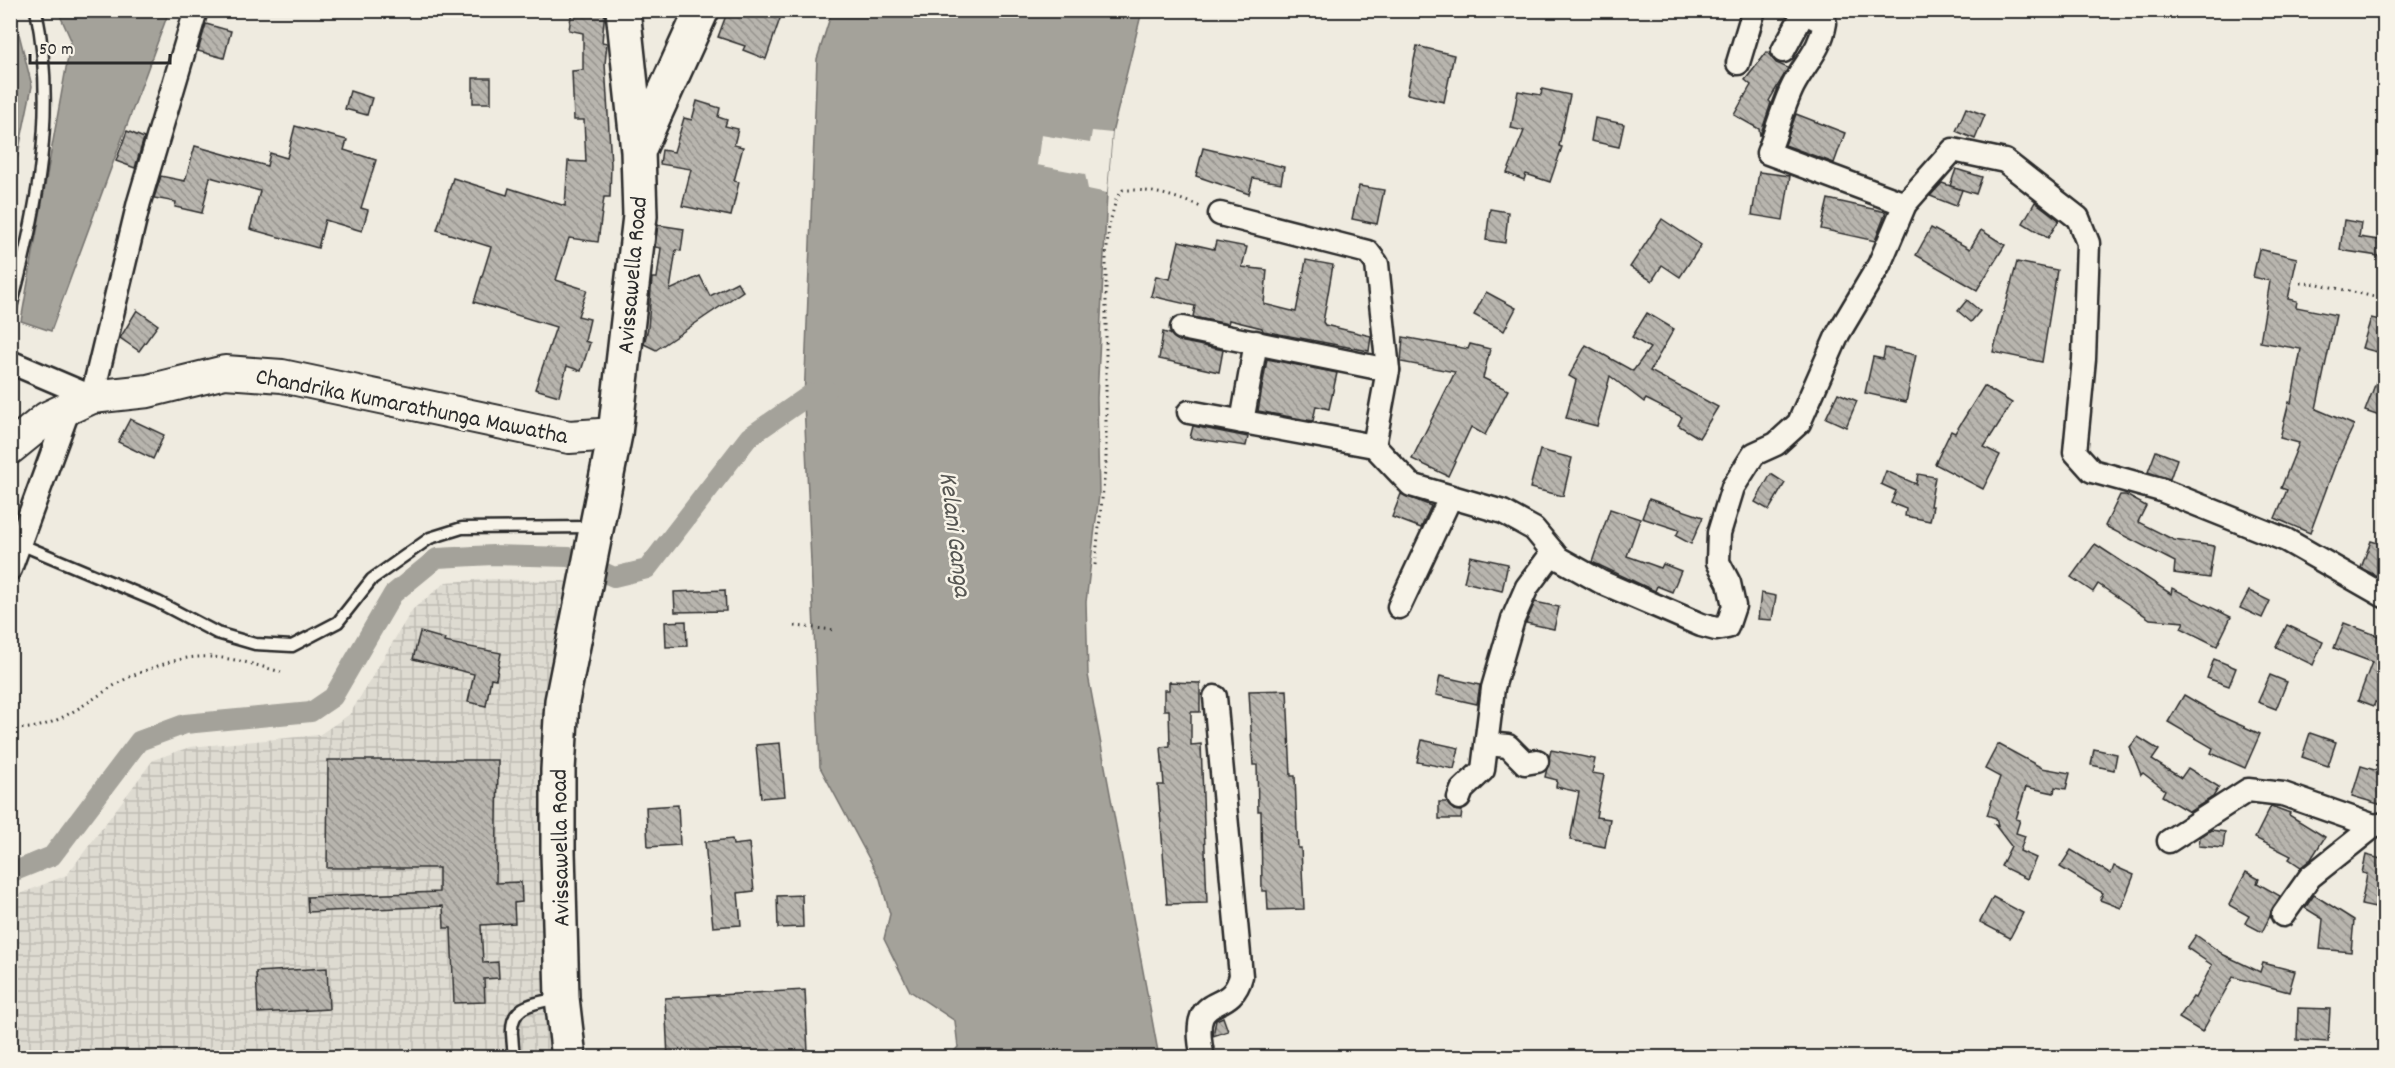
<svg xmlns="http://www.w3.org/2000/svg" width="2395" height="1068" font-family="Dekko,sans-serif">
	<defs>
		<pattern id="industrial-grid" width="8" height="8" patternUnits="userSpaceOnUse" patternTransform="scale(1.5)"><rect width="8" height="8" fill="#dedbd1"/><path d="M0 4h8M4 0v8" fill="none" stroke="#bfbcb4"/></pattern>
		<pattern id="building-back-hatch" width="6" height="6" patternUnits="userSpaceOnUse" patternTransform="scale(1.5)"><rect width="6" height="6" fill="#b8b5ae"/><path d="M-1 5l2 2M0 0l6 6M5-1l2 2" fill="none" stroke="#96938e"/></pattern>
	</defs>
	<rect width="100%" height="100%" fill="#efebe0"/>
	<filter id="ink" filterUnits="userSpaceOnUse"><feTurbulence type="fractalNoise" baseFrequency=".0167" numOctaves="2"/><feDisplacementMap in="SourceGraphic" scale="12" xChannelSelector="R" yChannelSelector="G"/><feConvolveMatrix kernelMatrix="1 2 1 2 8 2 1 2 1" color-interpolation-filters="sRGB"/></filter>
	<g filter="url(#ink)">
		<polygon fill="url(#industrial-grid)" points="493,579 564,581 571,584 553,1057 11,1057 10,898 67,875 153,760 190,747 319,735 350,714 412,610 446,582"/>
		<g fill="#a4a29a" stroke="#74726e" stroke-width="1.5">
			<polygon points="13,10 32,86 17,159 11,160 10,11"/>
			<polygon points="58,11 169,11 51,331 21,321 71,40"/>
			<polygon points="832,11 1142,11 1112,133 1107,193 1097,398 1099,495 1086,602 1088,675 1159,1057 949,1057 958,1047 955,1021 910,991 884,939 890,914 880,879 820,767 804,402 817,59"/>
		</g>
		<polygon fill="#efebe0" points="1092,131 1112,133 1107,193 1088,189 1085,174 1037,165 1041,135 1090,143"/>
		<g fill="none" stroke-linecap="round" stroke-linejoin="round">
			<polyline stroke="#a4a29a" stroke-width="20" points="10,873 52,856 139,741 185,724 311,712 333,697 393,594 437,558 493,555 569,557 614,577 647,569 749,437 811,394 827,390"/>
		</g>
		<g fill="url(#building-back-hatch)" stroke="#2b2b2b" stroke-width="1.5">
			<polygon points="572,10 605,10 602,42 607,43 605,64 611,164 610,197 604,197 598,242 569,238 556,280 587,290 578,316 590,319 585,341 590,343 581,371 567,366 559,396 535,389 556,327 474,302 491,247 437,230 453,178 507,195 509,188 565,206 568,161 586,162 584,120 574,120 572,71 583,70 583,33 569,30"/>
			<polygon points="728,10 783,10 766,59 743,50 745,46 718,37"/>
			<polygon points="206,24 231,31 224,58 198,51"/>
			<polygon points="1417,46 1454,55 1444,102 1407,94"/>
			<polygon points="1767,52 1776,63 1788,68 1769,101 1771,103 1760,136 1759,129 1734,115 1751,85 1745,80"/>
			<rect x="473" y="78" width="18" height="25"/>
			<polygon points="1542,89 1570,95 1559,146 1562,147 1550,182 1526,174 1524,180 1507,173 1524,131 1511,128 1518,91 1541,95"/>
			<polygon points="350,91 372,98 367,115 345,109"/>
			<polygon points="697,101 720,108 718,117 727,120 725,126 738,129 734,145 743,147 734,181 739,182 731,216 682,206 691,169 660,164 662,150 674,152 684,118 692,120"/>
			<polygon points="1966,108 1985,115 1975,139 1956,131"/>
			<polygon points="1796,114 1845,133 1834,163 1785,145"/>
			<polygon points="1595,118 1624,124 1619,147 1591,141"/>
			<polygon points="295,126 347,140 344,150 376,160 361,208 368,210 362,231 325,220 318,248 250,229 260,191 210,177 202,213 175,207 176,202 154,198 161,176 185,181 195,146 267,166 270,153 287,158"/>
			<polygon points="127,131 144,138 135,168 116,161"/>
			<polygon points="1203,148 1284,167 1281,183 1253,178 1249,194 1196,176"/>
			<polygon points="1956,169 1982,177 1976,194 1950,186"/>
			<polygon points="1759,172 1790,176 1783,220 1752,215"/>
			<polygon points="1942,183 1962,190 1956,206 1930,196"/>
			<polygon points="1359,186 1384,190 1377,224 1352,219"/>
			<polygon points="1828,199 1886,212 1875,241 1821,229"/>
			<polygon points="2035,202 2059,220 2048,238 2023,223"/>
			<polygon points="1490,209 1508,212 1505,243 1486,240"/>
			<polygon points="1662,219 1701,245 1680,277 1662,265 1652,281 1630,267"/>
			<polygon points="2344,220 2361,223 2359,237 2385,241 2385,257 2340,250"/>
			<polygon points="658,225 684,229 681,251 676,250 670,290 700,276 710,296 737,282 743,291 656,350 644,344 648,328 652,278 657,278 661,248 655,247"/>
			<polygon points="1931,228 1970,249 1981,230 2005,245 1977,290 1916,255"/>
			<polygon points="1179,241 1214,249 1216,241 1247,247 1242,267 1267,270 1264,304 1296,312 1306,260 1333,265 1323,322 1325,325 1371,336 1369,351 1263,331 1262,328 1229,320 1228,324 1193,317 1195,306 1151,296 1156,276 1170,279"/>
			<polygon points="2259,249 2297,258 2288,299 2297,301 2296,307 2336,315 2316,409 2354,425 2336,463 2310,533 2275,518 2287,490 2281,488 2299,443 2280,438 2289,402 2291,403 2301,349 2260,342 2270,281 2253,277"/>
			<polygon points="2017,262 2057,270 2042,362 1993,352"/>
			<polygon points="1486,292 1516,308 1504,331 1474,315"/>
			<polygon points="1967,300 1980,311 1971,322 1958,311"/>
			<polygon points="137,310 158,325 139,351 120,338"/>
			<polygon points="1647,313 1674,329 1650,371 1718,407 1699,438 1678,425 1682,417 1646,399 1644,402 1610,376 1597,426 1566,418 1576,380 1569,376 1586,345 1633,371 1650,348 1632,337"/>
			<polygon points="2371,318 2385,321 2385,354 2362,348"/>
			<polygon points="1163,332 1170,334 1179,341 1223,350 1219,372 1159,359"/>
			<polygon points="1403,337 1468,349 1470,344 1490,349 1483,378 1508,390 1485,435 1471,427 1448,476 1412,459 1455,372 1401,362"/>
			<polygon points="1885,348 1916,355 1906,402 1865,393 1873,357 1883,359"/>
			<polygon points="1267,359 1337,373 1329,409 1316,406 1313,421 1258,411"/>
			<polygon points="2383,364 2385,364 2385,418 2365,411"/>
			<polygon points="1984,386 2012,403 1984,447 2000,455 1983,489 1935,464 1951,431 1955,433"/>
			<polygon points="1838,393 1857,401 1846,427 1826,418"/>
			<polygon points="130,419 164,435 153,459 118,442"/>
			<polygon points="1193,426 1248,437 1246,446 1190,438"/>
			<polygon points="1540,450 1572,458 1563,496 1530,488"/>
			<polygon points="2156,451 2177,459 2170,479 2148,472"/>
			<polygon points="1886,471 1916,484 1918,474 1935,477 1930,506 1933,506 1930,521 1905,516 1906,509 1891,503 1896,491 1881,484"/>
			<polygon points="1771,474 1785,483 1769,510 1755,502"/>
			<polygon points="1401,494 1431,506 1421,528 1392,517"/>
			<polygon points="2120,495 2126,495 2146,506 2138,522 2174,540 2214,546 2209,578 2174,573 2175,562 2105,526"/>
			<polygon points="1649,499 1703,517 1691,544 1676,536 1679,530 1642,518"/>
			<polygon points="1610,509 1640,519 1627,556 1661,568 1663,564 1681,571 1672,592 1657,586 1655,591 1592,562"/>
			<polygon points="2371,541 2385,545 2385,580 2361,568"/>
			<polygon points="2095,544 2171,594 2172,588 2231,617 2217,646 2181,628 2184,622 2150,619 2098,584 2093,592 2071,577"/>
			<polygon points="1470,556 1508,564 1502,591 1464,582"/>
			<polygon points="725,590 726,611 675,612 674,592"/>
			<polygon points="2249,591 2270,601 2262,618 2240,608"/>
			<polygon points="1761,593 1776,596 1772,620 1758,619"/>
			<polygon points="1535,602 1559,607 1554,629 1526,623"/>
			<polygon points="686,621 687,646 666,647 665,622"/>
			<polygon points="2344,623 2381,637 2379,642 2385,634 2385,705 2375,702 2374,706 2358,700 2372,662 2334,648"/>
			<polygon points="2287,625 2323,642 2313,665 2276,647"/>
			<polygon points="420,632 445,639 444,642 501,653 496,679 491,678 486,706 468,702 474,674 413,659"/>
			<polygon points="2214,659 2236,668 2229,686 2207,678"/>
			<polygon points="2270,675 2287,682 2276,709 2258,702"/>
			<polygon points="1440,676 1480,685 1477,704 1436,695"/>
			<polygon points="1169,682 1200,683 1200,712 1191,712 1191,745 1201,744 1207,903 1167,904 1158,785 1164,785 1161,747 1170,746 1169,710 1164,710 1164,690 1169,690"/>
			<polygon points="1287,690 1291,776 1295,776 1297,830 1298,848 1301,848 1304,909 1268,910 1267,891 1262,891 1261,811 1258,811 1257,765 1253,765 1249,691"/>
			<polygon points="2184,695 2220,716 2260,734 2245,768 2211,753 2213,748 2168,722"/>
			<polygon points="2310,733 2336,742 2328,766 2302,757"/>
			<polygon points="2138,737 2159,750 2152,760 2181,778 2188,768 2219,787 2213,797 2189,812 2162,796 2165,790 2143,773 2141,775 2130,747"/>
			<polygon points="1422,740 1459,748 1454,769 1417,762"/>
			<polygon points="780,743 785,796 761,798 756,745"/>
			<polygon points="1998,744 2042,768 2070,773 2066,789 2055,787 2054,793 2026,787 2016,819 2020,820 2016,833 2025,836 2020,851 2036,858 2027,879 2001,866 2011,846 1995,825 1998,826 1996,818 1987,815 2000,777 1985,769"/>
			<polygon points="2094,749 2117,754 2114,770 2091,765"/>
			<polygon points="1551,750 1595,759 1592,773 1604,775 1596,817 1610,819 1605,847 1570,840 1579,792 1556,787 1557,780 1545,777"/>
			<polygon points="328,760 498,760 496,883 521,882 522,902 514,903 515,923 481,925 483,963 498,962 499,978 484,979 485,1002 454,1003 451,928 444,928 443,906 308,912 307,897 439,892 439,868 327,868"/>
			<polygon points="2361,766 2385,773 2385,806 2352,796"/>
			<polygon points="1439,802 1447,802 1454,810 1462,811 1461,819 1439,819"/>
			<polygon points="678,805 680,845 648,847 646,807"/>
			<polygon points="2271,806 2290,813 2289,815 2325,837 2311,859 2301,867 2289,859 2291,856 2255,838"/>
			<polygon points="2211,830 2225,832 2223,848 2199,846 2200,837"/>
			<polygon points="732,839 733,845 749,843 754,891 738,893 741,925 713,927 705,842"/>
			<polygon points="2071,850 2111,874 2114,866 2134,875 2121,908 2100,900 2103,893 2060,867"/>
			<polygon points="2366,855 2385,860 2385,910 2361,905 2367,874 2362,873"/>
			<polygon points="2246,872 2259,879 2257,883 2280,896 2262,932 2245,923 2249,916 2229,905"/>
			<polygon points="802,895 803,927 778,928 777,896"/>
			<polygon points="2314,895 2354,920 2351,952 2320,949 2323,919 2305,908"/>
			<polygon points="1993,897 2023,913 2010,938 1980,922"/>
			<polygon points="2196,935 2224,955 2260,972 2263,963 2295,971 2289,992 2233,977 2202,1032 2179,1018 2193,997 2195,998 2212,965 2187,948"/>
			<polygon points="327,968 329,1009 258,1013 256,972"/>
			<polygon points="805,990 808,1052 805,1052 805,1058 668,1058 665,998"/>
			<polygon points="2298,1008 2330,1009 2328,1042 2297,1040"/>
			<polygon points="1223,1017 1228,1031 1213,1036 1216,1020"/>
		</g>
		<g fill="none" stroke-linecap="round" stroke-linejoin="round">
			<g stroke="#2b2b2b" stroke-width="15">
				<g id="service">
					<path d="M10,311C37,212 57,113 36,10"/>
					<polyline points="20,544 158,602 217,633 255,644 292,646 338,622 372,579 430,538 462,528 594,527"/>
					<path d="M516,1058C512,1051 513,1042 512,1034C510,1004 535,1003 559,998"/>
				</g>
			</g>
			<g stroke="#2b2b2b" stroke-width="27">
				<g id="minor">
					<path d="M1800,10L1825,23C1821,49 1805,63 1793,86C1783,106 1777,131 1768,153L1905,204"/>
					<polyline points="1783,51 1804,12"/>
					<polyline points="1738,63 1754,10"/>
					<polyline points="1220,214 1368,252 1377,264 1388,370 1374,446"/>
					<polyline points="1182,328 1388,370"/>
					<polyline points="10,362 92,397 139,202 196,10"/>
					<polyline points="1189,412 1374,446 1411,485 1503,512 1534,529 1558,558 1601,582 1701,625 1716,629 1727,627 1734,606 1729,583 1718,562 1719,533 1733,487 1754,454 1776,444 1799,423 1838,334 1879,265 1905,204 1953,150 2005,161 2078,218 2088,243 2084,359 2075,452 2092,471 2161,490 2286,540 2384,596"/>
					<polyline points="1242,422 1256,342"/>
					<polyline points="10,569 69,408"/>
					<polyline points="1399,607 1450,498"/>
					<polyline points="1487,744 1508,746 1525,763 1537,761"/>
					<polyline points="1459,798 1462,790 1483,770 1493,688 1513,619 1527,587 1553,552"/>
					<polyline points="2169,841 2248,790 2283,794 2374,826"/>
					<polyline points="2283,915 2310,877 2374,826 2384,824"/>
					<path d="M1203,1058C1187,985 1230,1020 1241,976L1215,697"/>
				</g>
			</g>
			<g stroke="#2b2b2b" stroke-width="36">
				<polyline id="secondary" points="10,448 47,418 92,397 148,391 225,372 282,376 569,437 615,434"/>
			</g>
			<g stroke="#2b2b2b" stroke-width="38">
				<g id="primary">
					<polyline points="639,149 702,10"/>
					<polyline points="569,1058 562,998 558,851 558,770 562,701 615,434 640,216 638,151 623,10"/>
				</g>
			</g>
			<g stroke="#2b2b2b" stroke-width="3" stroke-dasharray="1.5 4.5" stroke-linecap="butt">
				<polyline points="2301,283 2318,284 2384,299"/>
				<path d="M1095,565L1106,462V258L1109,226L1116,200L1123,190C1151,189 1175,196 1201,207"/>
				<polyline points="795,626 835,630"/>
				<path d="M10,727C54,737 98,690 134,675C149,669 167,662 182,659C216,652 249,663 281,672"/>
			</g>
			<use href="#service" stroke="#f7f3e8" stroke-width="10"/>
			<use href="#minor" stroke="#f7f3e8" stroke-width="22"/>
			<use href="#secondary" stroke="#f7f3e8" stroke-width="32"/>
			<use href="#primary" stroke="#f7f3e8" stroke-width="33"/>
		</g>
	</g>
	<g text-anchor="middle" stroke-width="5" stroke-linejoin="round" paint-order="stroke">
		<g font-size="24" fill="#2b2b2b" stroke="#f7f3e8">
			<text transform="translate(631 275) rotate(-85)" y="8">Avissawella Road</text>
			<text transform="translate(412 405) rotate(11)" y="8">Chandrika Kumarathunga Mawatha</text>
			<text transform="translate(559 848) rotate(-91)" y="8">Avissawella Road</text>
		</g>
		<g font-size="26" font-style="italic" fill="#555552" stroke="#f7f3e8">
			<text transform="translate(957 534) rotate(83)" y="9">Kelani Ganga</text>
		</g>
	</g>
	<rect width="2395" height="1068" fill="none" stroke="#f7f3e8" stroke-width="36"/>
	<rect x="18" y="18" width="2359" height="1032" fill="none" stroke="#2b2b2b" stroke-width="2" filter="url(#ink)"/>
	<path d="M30 54v9h140v-9" fill="none" stroke="#2b2b2b" stroke-width="3"/>
	<text x="39" y="54" font-size="18" fill="#2b2b2b" stroke="#f7f3e8" stroke-width="4.5" paint-order="stroke">50 m</text>
</svg>
